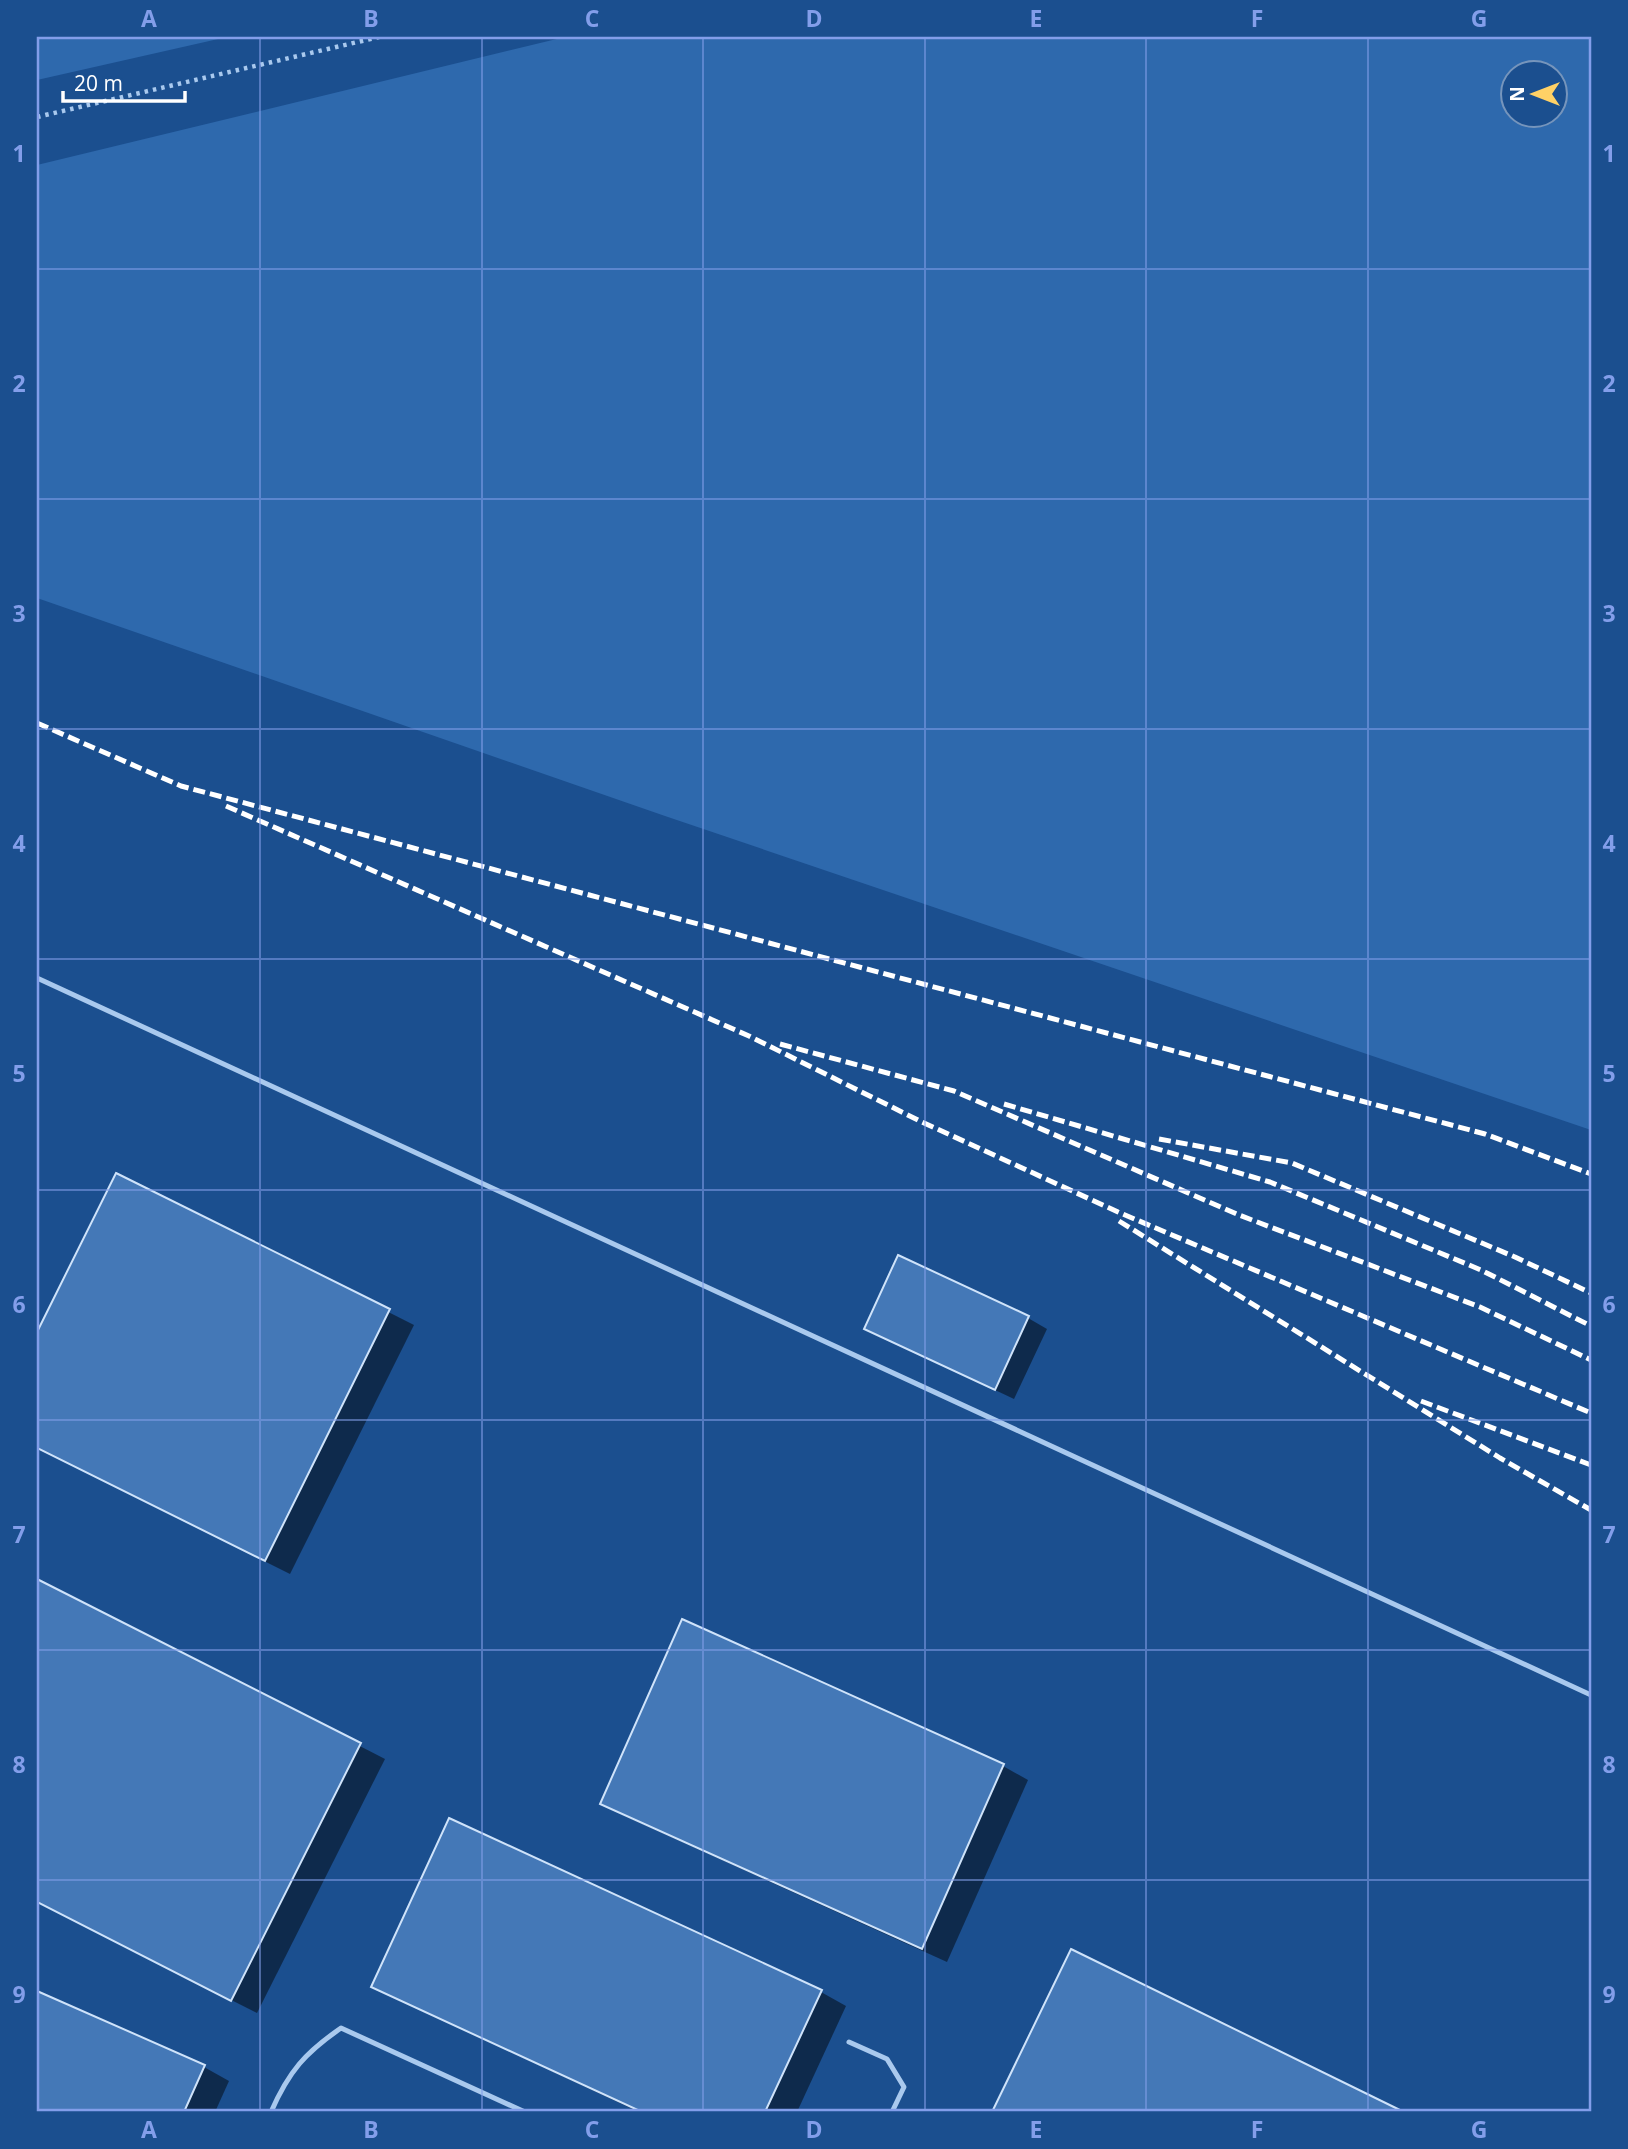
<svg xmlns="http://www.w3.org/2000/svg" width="1628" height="2149" font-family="'Open Sans',sans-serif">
	<rect width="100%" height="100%" fill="#1b4f8f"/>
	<g fill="#2e69ad" fill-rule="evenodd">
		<polygon points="37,37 227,37 37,80"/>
		<path d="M565,37H1591V1130L665,816L37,598V165ZM1512,74H1554V116H1512Z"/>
	</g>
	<g fill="#0007">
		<polygon points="117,1175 414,1325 290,1574 37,1448 37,1336"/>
		<polygon points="1028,1318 1047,1329 1014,1399 866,1329"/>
		<polygon points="37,1580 385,1759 257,2013 37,1902"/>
		<polygon points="683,1622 1003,1766 1028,1780 947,1962 627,1817 602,1803"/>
		<polygon points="1072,1951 1400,2112 994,2112"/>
		<polygon points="373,1987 821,1992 846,2006 797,2112 639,2112"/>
		<polygon points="37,1993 204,2067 229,2081 215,2112 37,2112"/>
	</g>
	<g fill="#4478b7" stroke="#cfe3fa" stroke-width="2">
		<polygon points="116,1173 390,1309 265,1561 37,1448 37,1332"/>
		<polygon points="898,1255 1029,1316 995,1390 864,1329"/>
		<polygon points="37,1579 361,1743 231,2001 37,1902"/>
		<polygon points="682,1619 1004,1764 922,1949 600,1804"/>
		<polygon points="449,1818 822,1990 765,2112 642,2112 371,1987"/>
		<polygon points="1071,1949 1404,2112 992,2112"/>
		<polygon points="37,1991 205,2065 184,2112 37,2112"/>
	</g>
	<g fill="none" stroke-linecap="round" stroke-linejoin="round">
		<polyline stroke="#a9c9ee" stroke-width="4.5" stroke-dasharray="3.5 5" stroke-linecap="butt" points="37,117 379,37"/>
		<g stroke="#a9c9ee" stroke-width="5">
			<polyline points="37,978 1591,1695"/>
			<polyline points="849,2042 887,2059 904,2087 892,2112"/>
			<path d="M271,2112C289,2071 305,2053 341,2028L525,2112"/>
		</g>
		<g stroke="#fff" stroke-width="5" stroke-dasharray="12 5" stroke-linecap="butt">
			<polyline points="37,723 181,786 1485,1134 1591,1174"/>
			<polyline points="226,806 749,1036 922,1122 1118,1212 1591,1413"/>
			<polyline points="780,1044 954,1091 1239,1215 1480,1307 1591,1360"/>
			<polyline points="1004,1104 1270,1182 1481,1270 1591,1326"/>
			<polyline points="1159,1139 1292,1163 1515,1257 1591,1293"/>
			<polyline points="1119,1221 1500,1458 1591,1510"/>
			<polyline points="1421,1401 1591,1465"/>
		</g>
	</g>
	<path fill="none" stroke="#839eea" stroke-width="2" stroke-opacity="0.55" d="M260,37V2112M482,37V2112M703,37V2112M925,37V2112M1146,37V2112M1368,37V2112M37,269H1591M37,499H1591M37,729H1591M37,959H1591M37,1190H1591M37,1420H1591M37,1650H1591M37,1880H1591"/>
	<rect width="1628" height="2149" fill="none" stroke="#1b4f8f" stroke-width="77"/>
	<g transform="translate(1534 94) rotate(270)"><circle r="33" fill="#1b4f8f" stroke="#7695bc" stroke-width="2"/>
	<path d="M0-5L12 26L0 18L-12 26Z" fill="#ffd166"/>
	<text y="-10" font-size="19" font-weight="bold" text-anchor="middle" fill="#ffffff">N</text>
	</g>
	<path d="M63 91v10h122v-10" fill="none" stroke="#ffffff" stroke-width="3.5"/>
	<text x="74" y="91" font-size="21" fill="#ffffff" stroke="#1b4f8f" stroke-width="5" paint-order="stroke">20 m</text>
	<rect x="38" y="38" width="1552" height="2072" fill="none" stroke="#839eea" stroke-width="2.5"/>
	<g font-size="23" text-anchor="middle" font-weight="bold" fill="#839eea">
		<text x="149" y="27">A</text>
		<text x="371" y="27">B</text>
		<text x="592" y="27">C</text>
		<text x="814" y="27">D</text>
		<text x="1036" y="27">E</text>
		<text x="1257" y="27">F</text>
		<text x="1479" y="27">G</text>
		<text x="19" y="162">1</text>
		<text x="1609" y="162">1</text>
		<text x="19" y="392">2</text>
		<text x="1609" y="392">2</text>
		<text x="19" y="622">3</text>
		<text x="1609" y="622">3</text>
		<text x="19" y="852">4</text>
		<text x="1609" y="852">4</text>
		<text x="19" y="1082">5</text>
		<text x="1609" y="1082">5</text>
		<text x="19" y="1313">6</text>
		<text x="1609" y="1313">6</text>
		<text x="19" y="1543">7</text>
		<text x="1609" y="1543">7</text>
		<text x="19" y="1773">8</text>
		<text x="1609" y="1773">8</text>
		<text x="19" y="2003">9</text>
		<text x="1609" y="2003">9</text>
		<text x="149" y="2138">A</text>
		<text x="371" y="2138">B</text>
		<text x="592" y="2138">C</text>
		<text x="814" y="2138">D</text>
		<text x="1036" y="2138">E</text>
		<text x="1257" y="2138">F</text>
		<text x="1479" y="2138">G</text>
	</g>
</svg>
